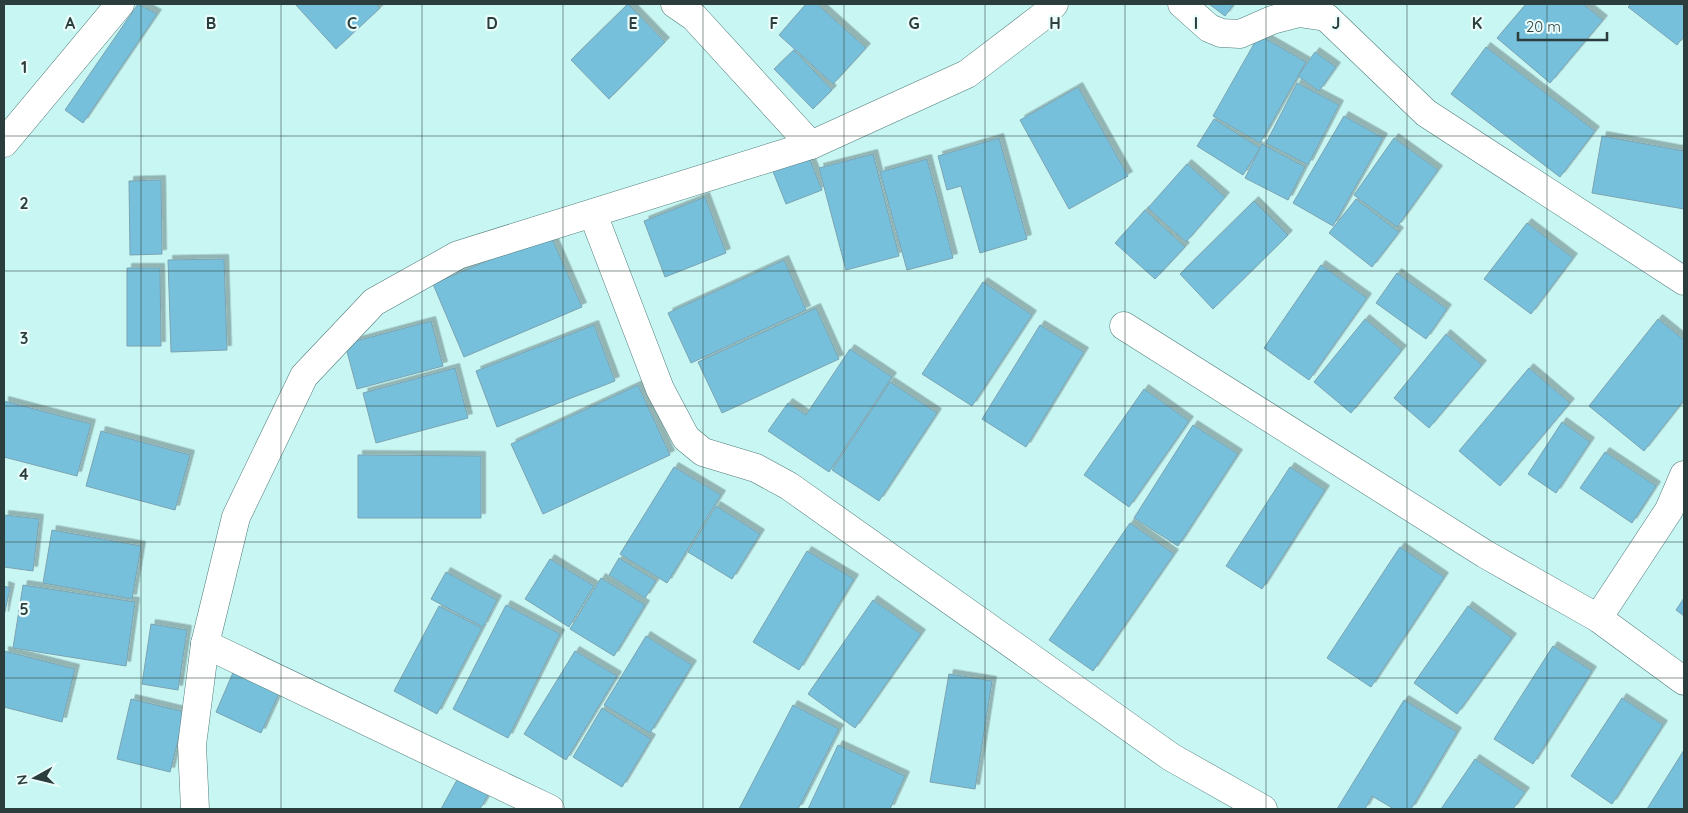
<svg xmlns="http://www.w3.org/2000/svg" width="1688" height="813" font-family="Quicksand,sans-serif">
	<defs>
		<filter id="shadow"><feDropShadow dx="4.5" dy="-4.5" stdDeviation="0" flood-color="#0004"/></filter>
	</defs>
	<rect width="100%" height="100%" fill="#c7f6f3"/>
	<g fill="#77c0db" stroke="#7ba3b2" filter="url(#shadow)">
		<polygon points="138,4 157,14 83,123 65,110"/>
		<polygon points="295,4 376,4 380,8 336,49"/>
		<polygon points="628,4 665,42 609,99 571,60"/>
		<polygon points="806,4 817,4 866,48 833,84 779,35"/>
		<polygon points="1209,4 1234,4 1225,16"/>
		<polygon points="1526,4 1583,4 1603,20 1550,83 1497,38"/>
		<polygon points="1631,4 1684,4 1684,36 1677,45 1628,7"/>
		<polygon points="1259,35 1306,62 1260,143 1213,116"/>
		<polygon points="1486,47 1595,131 1560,177 1451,94"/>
		<polygon points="794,50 832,90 813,109 774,69"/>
		<polygon points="1315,52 1336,67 1319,91 1298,76"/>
		<polygon points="1297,83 1339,105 1308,165 1266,143"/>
		<polygon points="1078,87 1128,176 1069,209 1020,120"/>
		<polygon points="1344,116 1383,138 1333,226 1293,203"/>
		<polygon points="1214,119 1260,148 1243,175 1197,146"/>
		<polygon points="1602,136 1684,151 1684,209 1592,193"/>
		<polygon points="999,138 1027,239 980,253 961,186 947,190 938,156"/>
		<polygon points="1394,138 1438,170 1397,227 1354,195"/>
		<polygon points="1262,144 1305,167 1288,200 1245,178"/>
		<polygon points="873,154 899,256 846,270 819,168"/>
		<polygon points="808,155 822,190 786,204 772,169"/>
		<polygon points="927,159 953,258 907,270 880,172"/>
		<polygon points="1187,164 1225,197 1186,242 1148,208"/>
		<polygon points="161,180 162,254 130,255 129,181"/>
		<polygon points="705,197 726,253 665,277 644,221"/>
		<polygon points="1356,199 1399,232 1372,267 1329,233"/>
		<polygon points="1254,201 1288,235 1213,309 1180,274"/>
		<polygon points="1145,210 1185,247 1155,279 1115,243"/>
		<polygon points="1527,223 1573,258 1531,314 1484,279"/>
		<polygon points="550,234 582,307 464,357 433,284"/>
		<polygon points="224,259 227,350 171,352 168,260"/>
		<polygon points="784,260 806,310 691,363 668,313"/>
		<polygon points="1321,265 1367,298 1309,380 1264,348"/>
		<polygon points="127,268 160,268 161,346 127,346"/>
		<polygon points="1397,273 1447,309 1426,339 1376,303"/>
		<polygon points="983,282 1032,315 972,406 922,374"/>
		<polygon points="816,308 839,359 722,413 698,362"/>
		<polygon points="1365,319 1402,350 1351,413 1314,382"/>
		<polygon points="1658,319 1684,340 1684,400 1644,451 1589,406"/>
		<polygon points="431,321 443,366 357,389 345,344"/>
		<polygon points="594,325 615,381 497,427 476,371"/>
		<polygon points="1040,325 1084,352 1026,447 982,419"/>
		<polygon points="1446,334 1482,365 1429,428 1394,398"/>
		<polygon points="850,349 892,377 829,472 768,431 788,403 806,415"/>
		<polygon points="455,368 468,418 376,443 363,393"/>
		<polygon points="1529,368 1570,403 1500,486 1459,451"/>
		<polygon points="890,382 937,413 879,501 832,470"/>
		<polygon points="638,385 670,455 543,514 511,444"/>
		<polygon points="1144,389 1189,421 1129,507 1084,475"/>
		<polygon points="4,401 91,424 77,476 4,457"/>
		<polygon points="1562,422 1590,442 1556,493 1528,474"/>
		<polygon points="1193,425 1238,454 1178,546 1134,518"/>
		<polygon points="101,431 190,455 175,510 86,486"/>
		<polygon points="1605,452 1656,486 1632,523 1580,488"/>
		<polygon points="358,455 481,456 481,518 358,518"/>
		<polygon points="674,467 721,495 667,583 620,554"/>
		<polygon points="1290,467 1325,490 1262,589 1226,566"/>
		<polygon points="716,506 760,534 732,579 688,552"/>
		<polygon points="4,515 39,519 33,571 4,567"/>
		<polygon points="1130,523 1174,554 1093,671 1049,640"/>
		<polygon points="52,530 141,546 132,599 43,583"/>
		<polygon points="1400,547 1444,577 1371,687 1327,658"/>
		<polygon points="807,551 854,579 799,670 753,642"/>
		<polygon points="619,558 656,581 645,598 609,575"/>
		<polygon points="550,559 594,586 569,627 525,599"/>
		<polygon points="446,572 497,600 483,627 431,599"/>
		<polygon points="601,578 645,605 614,656 570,629"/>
		<polygon points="23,585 135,602 126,666 13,648"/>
		<polygon points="4,586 10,588 4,616"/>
		<polygon points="1684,598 1684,616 1676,610"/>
		<polygon points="873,600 921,634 855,728 808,694"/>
		<polygon points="506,605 560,634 508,738 453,709"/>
		<polygon points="439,606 482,628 437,714 394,691"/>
		<polygon points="1468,606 1512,638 1457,714 1414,683"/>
		<polygon points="151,624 187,630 178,690 142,684"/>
		<polygon points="646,636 692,665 650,733 604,705"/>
		<polygon points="1553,646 1592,671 1533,764 1494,739"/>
		<polygon points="4,651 75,669 62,722 4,707"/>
		<polygon points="575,651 617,676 566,760 524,734"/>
		<polygon points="235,668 281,689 261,733 216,712"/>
		<polygon points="949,674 992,681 975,789 930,782"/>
		<polygon points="1622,698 1663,725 1612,804 1571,776"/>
		<polygon points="131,699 185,712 170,772 117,759"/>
		<polygon points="1404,700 1457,732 1411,809 1394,809 1372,796 1365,809 1337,809"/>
		<polygon points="793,705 839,729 798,809 739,809"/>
		<polygon points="602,708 651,739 622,787 573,757"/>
		<polygon points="838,745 905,776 890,809 808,809"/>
		<polygon points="1684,750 1684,809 1647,809"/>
		<polygon points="1475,759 1525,792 1513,809 1441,809"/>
		<polygon points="458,778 488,795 480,809 441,809"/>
	</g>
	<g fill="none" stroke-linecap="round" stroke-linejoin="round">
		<g stroke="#517c7a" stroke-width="29">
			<g id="minor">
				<polyline points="675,4 694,17 811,145"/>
				<polyline points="1182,4 1209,28 1221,33 1240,34 1272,20 1299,13 1326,17 1426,113 1684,281"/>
				<polyline points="4,143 120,4"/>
				<polyline points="593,214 660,389 686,438 703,452 756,468 789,486 1171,757 1263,809"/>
				<polyline points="1124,326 1485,554 1598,618 1684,681"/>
				<polyline points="1598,618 1669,510 1684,475"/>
				<polyline points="205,644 550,809"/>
				<polyline points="195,809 192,745 205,644 236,517 304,376 374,302 458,255 811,145 967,74 1043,16 1054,4"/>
			</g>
		</g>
		<use href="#minor" stroke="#fff" stroke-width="28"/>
	</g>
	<path fill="none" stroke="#2b3e3d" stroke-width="1" stroke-opacity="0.55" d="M141,4V809M281,4V809M422,4V809M563,4V809M703,4V809M844,4V809M985,4V809M1125,4V809M1266,4V809M1407,4V809M1547,4V809M4,136H1684M4,271H1684M4,406H1684M4,542H1684M4,678H1684"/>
	<g font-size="16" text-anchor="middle" font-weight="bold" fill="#2b3e3d" stroke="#eafdfb" stroke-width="4.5" stroke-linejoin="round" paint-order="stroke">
		<text x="70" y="29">A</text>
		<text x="211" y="29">B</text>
		<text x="352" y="29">C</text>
		<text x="492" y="29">D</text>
		<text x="633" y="29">E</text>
		<text x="774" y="29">F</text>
		<text x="914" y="29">G</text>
		<text x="1055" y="29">H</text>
		<text x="1196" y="29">I</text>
		<text x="1336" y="29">J</text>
		<text x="1477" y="29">K</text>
		<text x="24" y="73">1</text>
		<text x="24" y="209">2</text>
		<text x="24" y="344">3</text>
		<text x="24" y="480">4</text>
		<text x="24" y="615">5</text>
	</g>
	<rect width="1688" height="813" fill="none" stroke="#2b3e3d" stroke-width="10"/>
	<g transform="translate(35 778) rotate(262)" stroke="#eafdfb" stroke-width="4" paint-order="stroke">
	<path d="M0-4L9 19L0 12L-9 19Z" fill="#2b3e3d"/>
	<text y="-8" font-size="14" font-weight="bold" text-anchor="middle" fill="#2b3e3d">N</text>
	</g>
	<path d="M1518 32v8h89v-8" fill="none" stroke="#2b3e3d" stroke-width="2.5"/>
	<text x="1526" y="32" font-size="15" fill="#2b3e3d" stroke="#eafdfb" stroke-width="4" paint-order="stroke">20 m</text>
</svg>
